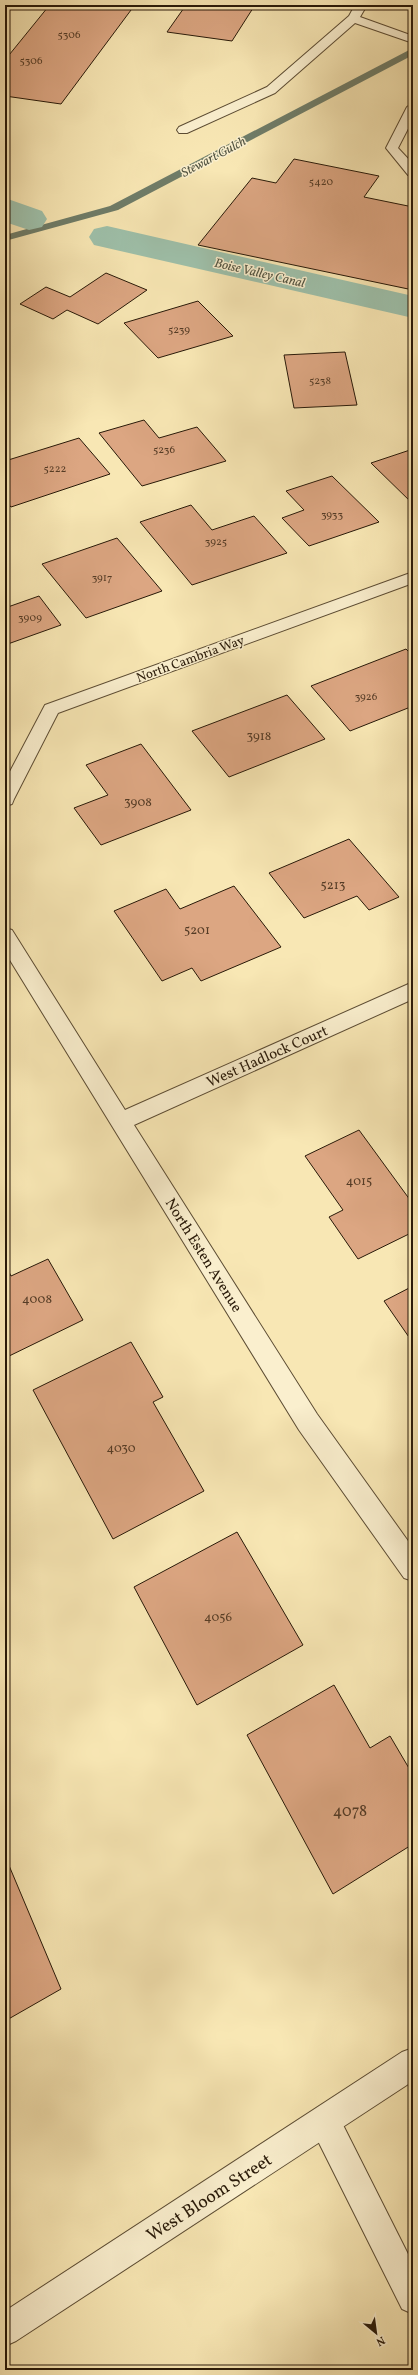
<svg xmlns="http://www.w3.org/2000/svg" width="418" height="2375" font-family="Vollkorn,serif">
	<rect width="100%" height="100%" fill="#f8e7b4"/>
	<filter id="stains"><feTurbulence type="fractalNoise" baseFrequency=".005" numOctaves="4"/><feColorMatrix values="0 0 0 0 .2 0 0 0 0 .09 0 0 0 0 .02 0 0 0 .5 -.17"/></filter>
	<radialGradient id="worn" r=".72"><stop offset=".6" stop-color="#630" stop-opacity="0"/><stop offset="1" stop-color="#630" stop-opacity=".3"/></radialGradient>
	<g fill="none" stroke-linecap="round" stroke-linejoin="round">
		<polygon fill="#6f7d69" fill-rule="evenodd" points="413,48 413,55 118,210 5,241 5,235 110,206"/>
		<g fill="#9ec0aa" fill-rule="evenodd">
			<polygon points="5,198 42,211 47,219 42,227 29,230 5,222"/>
			<polygon points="107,226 413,296 413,318 94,245 89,237 94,229"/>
		</g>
	</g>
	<g fill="#dca682" stroke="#281908">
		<polygon points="69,5 134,6 61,104 5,96 5,60 48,7 65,9"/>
		<polygon points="186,5 255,5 232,41 167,32"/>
		<polygon points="294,159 379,176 364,197 413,207 413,290 198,245 252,178 276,183"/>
		<polygon points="106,273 147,290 98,324 67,310 53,319 20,304 46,287 70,297"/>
		<polygon points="198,301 233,336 158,358 124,323"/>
		<polygon points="345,352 357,405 294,408 284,355"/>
		<polygon points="144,420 159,438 197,427 226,461 142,486 99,433"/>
		<polygon points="79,438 110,474 11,507 5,500 5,461"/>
		<polygon points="413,449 413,504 371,463"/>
		<polygon points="332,476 379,522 309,546 282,518 304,510 286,491"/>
		<polygon points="191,505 212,530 254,516 287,553 192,585 140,522"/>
		<polygon points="117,538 162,591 86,618 42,564"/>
		<polygon points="39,596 61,625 5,645 5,608"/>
		<polygon points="406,649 413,656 413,706 350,731 311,686"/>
		<polygon points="287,695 325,739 229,777 192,731"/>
		<polygon points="141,744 191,810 101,845 74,808 108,795 86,765"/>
		<polygon points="349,839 399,897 369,910 357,896 304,918 269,873"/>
		<polygon points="234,886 281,947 201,981 192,968 162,981 114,911 166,889 180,909"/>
		<polygon points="359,1130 413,1204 413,1232 358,1259 329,1217 343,1210 305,1156"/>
		<polygon points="48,1259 83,1320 5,1358 5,1264 11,1276"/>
		<polygon points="413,1286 413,1343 384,1301"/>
		<polygon points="131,1342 163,1397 153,1402 204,1491 113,1539 33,1390"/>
		<polygon points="237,1532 303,1645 197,1705 134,1587"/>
		<polygon points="334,1685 370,1748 390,1736 413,1775 413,1844 333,1894 247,1735"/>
		<polygon points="5,1856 61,1989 5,2021"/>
	</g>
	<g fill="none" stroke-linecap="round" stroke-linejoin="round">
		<g stroke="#5c4c33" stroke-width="2">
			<g id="service">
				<polygon points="355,5 367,5 360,17 413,36 413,43 355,23 275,93 187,133 179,133 177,130 179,127 267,87 349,16"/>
				<polygon points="413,103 413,119 398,148 413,164 413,176 408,175 386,148 407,107"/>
			</g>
		</g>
		<g stroke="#5c4c33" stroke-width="2">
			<g id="minor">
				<polygon points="413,572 413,583 58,713 14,799 12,804 5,806 5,781 45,705"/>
				<polygon points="5,928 12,930 125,1110 413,982 413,999 134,1125 317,1414 413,1548 413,1581 404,1578 299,1430 5,952"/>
				<polygon points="325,2107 336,2111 413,2264 413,2314 402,2309 314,2133 310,2122 314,2111"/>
			</g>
		</g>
		<g stroke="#5c4c33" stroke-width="2">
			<polygon id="tertiary" points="413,2048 413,2081 16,2341 5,2346 5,2311 402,2052"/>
		</g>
		<use href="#service" fill="#faefce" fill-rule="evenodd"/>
		<use href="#minor" fill="#faefce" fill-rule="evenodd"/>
		<use href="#tertiary" fill="#faefce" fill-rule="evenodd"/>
	</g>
	<g text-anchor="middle" stroke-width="3" stroke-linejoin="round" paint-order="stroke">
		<g font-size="11" fill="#553c26">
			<text x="69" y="38">5306</text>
			<text x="31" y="64">5306</text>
			<text x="321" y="185">5420</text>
			<text x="179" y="333">5239</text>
			<text x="320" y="384">5238</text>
			<text x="164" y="453">5236</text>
			<text x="55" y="472">5222</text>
			<text x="332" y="518">3933</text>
			<text x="216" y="545">3925</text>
			<text x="102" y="581">3917</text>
			<text x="30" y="621">3909</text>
			<text x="366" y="700">3926</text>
		</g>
		<g font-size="13" font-style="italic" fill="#515341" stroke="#faefce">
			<text transform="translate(213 156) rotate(-28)" y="5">Stewart Gulch</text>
			<text transform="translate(260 272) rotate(13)" y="5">Boise Valley Canal</text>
		</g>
		<g font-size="13" fill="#281908" stroke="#faefce">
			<text transform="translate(190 658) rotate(-20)" y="5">North Cambria Way</text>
		</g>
		<g font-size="13" fill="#553c26">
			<text x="259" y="740">3918</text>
			<text x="138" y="806">3908</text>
			<text x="333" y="889">5213</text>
			<text x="197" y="934">5201</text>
			<text x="359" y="1185">4015</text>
			<text x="37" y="1303">4008</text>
			<text x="121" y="1452">4030</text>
			<text x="218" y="1621">4056</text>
		</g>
		<g font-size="15" fill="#281908" stroke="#faefce">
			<text transform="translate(267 1056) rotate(-24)" y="5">West Hadlock Court</text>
			<text transform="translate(204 1255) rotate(58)" y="5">North Esten Avenue</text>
		</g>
		<g font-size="16" fill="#553c26">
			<text x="350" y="1816">4078</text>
		</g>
		<g font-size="18" fill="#281908" stroke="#faefce">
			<text transform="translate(209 2197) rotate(-33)" y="6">West Bloom Street</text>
		</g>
	</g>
	<rect width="418" height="2375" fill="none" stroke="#f8e7b4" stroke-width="20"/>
	<rect x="6" y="6" width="406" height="2363" fill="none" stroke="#281908" stroke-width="2"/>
	<rect x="10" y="10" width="398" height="2355" fill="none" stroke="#281908"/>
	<g transform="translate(376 2333) rotate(151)" stroke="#faefce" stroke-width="3" paint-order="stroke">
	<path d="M0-3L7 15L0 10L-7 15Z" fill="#281908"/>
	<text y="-6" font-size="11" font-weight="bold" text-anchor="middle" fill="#281908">N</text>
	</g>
	<rect width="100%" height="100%" filter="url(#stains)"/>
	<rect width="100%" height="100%" fill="url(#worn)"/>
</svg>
